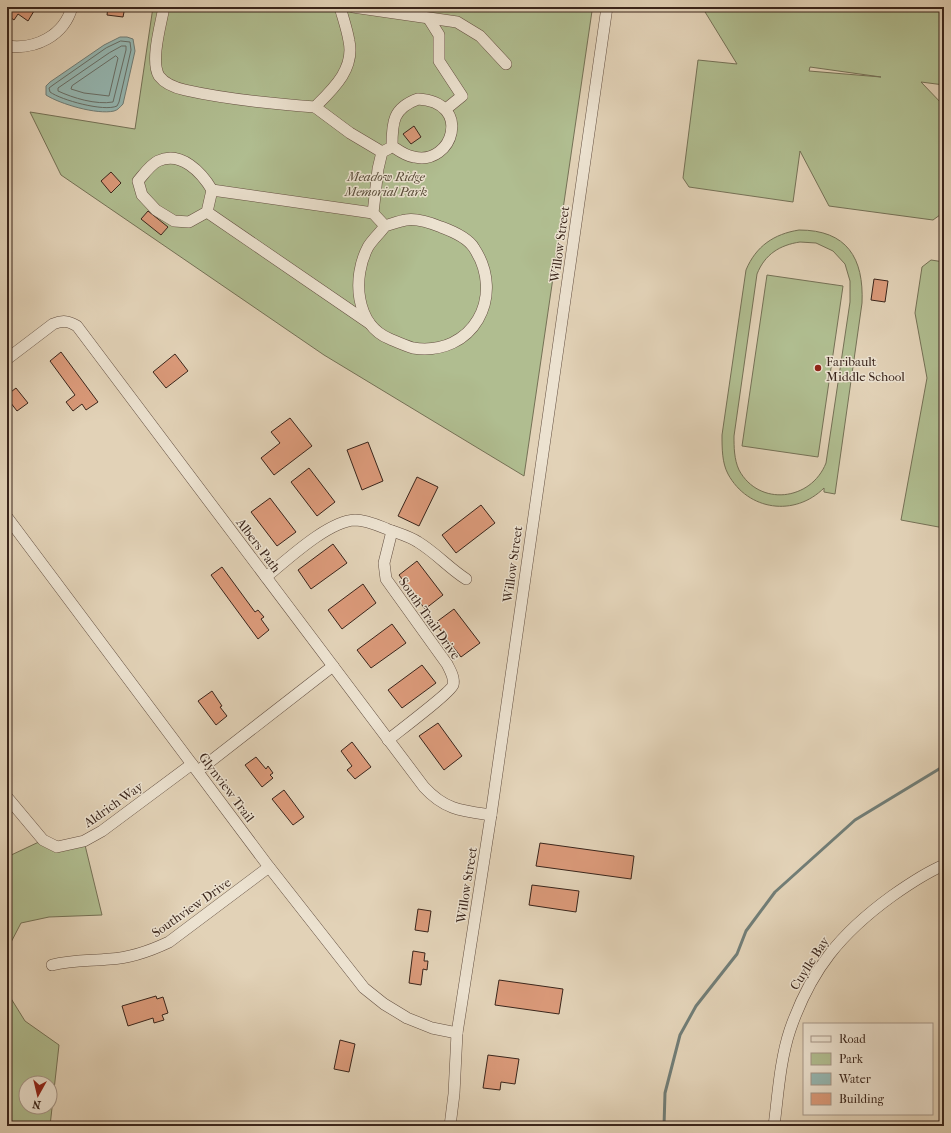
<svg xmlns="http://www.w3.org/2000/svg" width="951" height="1133" font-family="'IM FELL French Canon',serif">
	<rect width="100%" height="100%" fill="#e2d2b7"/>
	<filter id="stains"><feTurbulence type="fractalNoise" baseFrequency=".005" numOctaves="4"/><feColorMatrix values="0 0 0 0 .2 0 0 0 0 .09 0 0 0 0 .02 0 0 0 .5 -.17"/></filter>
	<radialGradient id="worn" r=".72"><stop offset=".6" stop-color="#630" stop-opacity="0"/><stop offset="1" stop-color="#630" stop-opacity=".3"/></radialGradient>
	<g fill="#b0bd90" stroke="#757156" fill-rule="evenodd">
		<polygon points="153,7 570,7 592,11 524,476 324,355 61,175 30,112 135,129"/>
		<path d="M702,7H944V85L921,82L944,106V212L933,220L829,206L800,151L793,202L689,187L683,178L698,60L737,64ZM810,67L881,77L809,71Z"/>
		<path d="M799,230C847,230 864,258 862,303L835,494L824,492V488C795,517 748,511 728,474C722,463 722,448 722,435L746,270C756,246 774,234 799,230ZM800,242L816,243L833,251L845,264L850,281V302L826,463C811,501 759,507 739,470C734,459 734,447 734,436L757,274C765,254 780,245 800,242Z"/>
		<polygon points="931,260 944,262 944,528 901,520 927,378 915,313 922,267"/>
		<polygon points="767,275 843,286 818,457 742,446"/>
		<polygon points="43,840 50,845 84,841 102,915 49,917 21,923 7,950 7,857"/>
		<path d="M7,992L25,1021L59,1045L50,1126H7ZM26,1083H50V1107H26Z"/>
	</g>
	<path fill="#95b7b2" stroke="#717d76" d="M120,37H127L133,39L135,51L123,104C120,107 118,110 114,111C97,115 60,104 46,95V86L50,82L104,45Z"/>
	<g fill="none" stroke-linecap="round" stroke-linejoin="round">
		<g stroke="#686e66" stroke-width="1">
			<path d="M121,41L130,42L131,50L119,102L117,106C104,112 61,100 50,92L49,88L53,85L106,48Z"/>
			<path d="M122,46H126V50L113,102C96,105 73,98 58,91V88L109,53Z"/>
			<polygon points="116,56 118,58 109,96 84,93 71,89 72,86"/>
		</g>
		<polyline stroke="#717d76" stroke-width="3" points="664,1126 665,1093 680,1035 696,1006 737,954 746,931 775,892 855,820 944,766"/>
	</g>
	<g fill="#db9a7a" stroke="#3a251b">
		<polygon points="7,7 29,7 34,11 28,21 18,14 14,20 7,15"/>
		<polygon points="108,7 125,7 123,17 107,15"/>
		<polygon points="414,126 421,137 411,144 403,134"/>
		<polygon points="111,172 121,183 111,193 101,181"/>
		<polygon points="148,211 168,227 161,235 141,219"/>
		<polygon points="874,279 888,281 885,302 871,300"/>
		<polygon points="61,352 98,402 86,410 82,404 73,411 66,402 75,395 50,361"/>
		<polygon points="175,354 188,371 166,388 153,372"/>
		<polygon points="16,388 28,403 17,411 7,398 7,395"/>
		<polygon points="290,418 312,446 274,475 261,458 280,443 271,432"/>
		<polygon points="368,442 383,481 362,490 347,450"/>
		<polygon points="309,468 335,502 317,516 291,482"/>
		<polygon points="417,477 438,487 419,526 398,516"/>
		<polygon points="270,498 296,532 277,546 251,512"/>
		<polygon points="481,505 495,523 456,553 442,535"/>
		<polygon points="333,544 347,563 311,589 298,570"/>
		<polygon points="417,561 443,595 425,609 399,575"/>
		<polygon points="222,567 255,612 258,610 264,617 261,619 269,630 258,639 211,575"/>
		<polygon points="363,584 376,603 342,629 328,610"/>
		<polygon points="454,609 480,643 461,657 435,623"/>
		<polygon points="392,624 406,643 371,668 357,650"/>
		<polygon points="422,665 436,683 402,708 388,690"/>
		<polygon points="212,691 222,706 220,707 227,716 216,725 198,701"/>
		<polygon points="438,723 462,756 444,770 419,736"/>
		<polygon points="352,742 371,767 355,779 347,770 352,766 341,751"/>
		<polygon points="256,757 266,769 268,766 273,773 270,775 273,778 262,787 245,765"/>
		<polygon points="284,790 304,817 293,825 272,799"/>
		<polygon points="540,843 634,856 631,879 536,866"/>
		<polygon points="532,885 579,891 576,912 529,905"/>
		<polygon points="418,909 431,911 428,932 415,930"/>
		<polygon points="413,951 425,953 424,961 428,961 427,970 423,969 421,985 409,983"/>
		<polygon points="499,980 563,989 559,1014 495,1005"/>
		<polygon points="156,996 157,999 163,997 168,1013 162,1015 164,1020 154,1023 153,1018 128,1026 122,1006"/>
		<polygon points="340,1040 355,1044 349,1072 334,1069"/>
		<polygon points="488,1055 519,1059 515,1084 501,1082 500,1090 483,1088"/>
	</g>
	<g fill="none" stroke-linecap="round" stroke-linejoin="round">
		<g stroke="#645042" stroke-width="12">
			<g id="minor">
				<path d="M164,7C161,24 150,61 159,76C165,84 176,88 185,90C225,99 274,104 315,107C333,89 355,69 349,41C347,29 343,18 340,7"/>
				<polyline points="353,7 457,22 480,36 506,64"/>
				<polyline points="429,19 439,35 439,61 462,96 446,109"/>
				<path d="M7,46C35,50 64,36 72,7"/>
				<path d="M418,99C473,102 453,166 414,157C406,156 398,150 392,146C392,122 393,108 418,99Z"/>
				<polyline points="315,107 350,133 382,152 388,149"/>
				<path d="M382,152L378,169L373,213L385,226C380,233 372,240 368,247C352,277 355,325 390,339C397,342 406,346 413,348C473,357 506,296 474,248C468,238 452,231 441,227C431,223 417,218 406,220C399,221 392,224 385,226"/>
				<polyline points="212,190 373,213"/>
				<path d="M207,212L189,222L174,221L156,210L142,195L138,181C144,174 150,165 158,161C181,150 202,173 212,190L207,212L369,323"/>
				<path d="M7,359L53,324C63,320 68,321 77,326L424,787C445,810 462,811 491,815"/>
				<polyline points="7,517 269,867 364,988 384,1004 407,1018 432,1028 457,1033"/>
				<path d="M266,577C287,560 328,521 355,520C366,520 377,525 387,529C397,533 409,536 418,542C436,553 449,568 466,579"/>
				<path d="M388,740C398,732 451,692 453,685C455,678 450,670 447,664L386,579L384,563L392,531"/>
				<polyline points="198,771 333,666"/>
				<polyline points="7,797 43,840 57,847 84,841 102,831 192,764"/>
				<path d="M52,965C72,960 90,961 110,959C131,958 150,951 169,942L269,867"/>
				<polyline points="450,1126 454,1094 457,1033 491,815 607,7"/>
				<path d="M774,1126C778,1095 780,1060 790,1030C811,969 841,933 892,896C909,884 925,873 944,865"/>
			</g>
		</g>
		<use href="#minor" stroke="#ece2d0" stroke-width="11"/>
	</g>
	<circle fill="#8f2418" stroke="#ece2d0" stroke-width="1.5" cx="818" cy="368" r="4"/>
	<g text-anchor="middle" stroke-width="3" stroke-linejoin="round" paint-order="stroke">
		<g font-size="13" font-style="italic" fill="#584b38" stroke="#ece2d0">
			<text x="386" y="181">Meadow Ridge<tspan x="386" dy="15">Memorial Park</tspan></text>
		</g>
		<g font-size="13" fill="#3a251b" stroke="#ece2d0">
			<text transform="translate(559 244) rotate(-82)" y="5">Willow Street</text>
			<text transform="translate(259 545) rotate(53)" y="5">Albers Path</text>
			<text transform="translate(512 564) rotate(-82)" y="5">Willow Street</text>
			<text transform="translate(430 618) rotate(55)" y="5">South Trail Drive</text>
			<text transform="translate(227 787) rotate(53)" y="5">Glynview Trail</text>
			<text transform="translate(113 804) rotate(-35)" y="5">Aldrich Way</text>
			<text transform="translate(466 885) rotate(-81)" y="5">Willow Street</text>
			<text transform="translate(191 907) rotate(-35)" y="5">Southview Drive</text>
			<text transform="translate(809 963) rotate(-57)" y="5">Cuylle Bay</text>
		</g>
		<g font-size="13" fill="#3a251b" stroke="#ece2d0" text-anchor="start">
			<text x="826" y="366">Faribault<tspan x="826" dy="15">Middle School</tspan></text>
		</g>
	</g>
	<rect width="951" height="1133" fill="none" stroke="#e2d2b7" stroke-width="24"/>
	<rect x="8" y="8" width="935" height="1117" fill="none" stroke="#3a251b" stroke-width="2"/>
	<rect x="12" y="12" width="927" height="1109" fill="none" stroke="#3a251b"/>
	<rect x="803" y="1023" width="130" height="92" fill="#ece2d0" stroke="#a59688"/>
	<rect x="811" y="1036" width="20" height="6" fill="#ece2d0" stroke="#a59688"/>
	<text x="839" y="1043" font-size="12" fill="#3a251b">Road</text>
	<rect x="811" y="1053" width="20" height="12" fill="#b0bd90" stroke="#a59688"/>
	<text x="839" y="1063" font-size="12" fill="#3a251b">Park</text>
	<rect x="811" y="1073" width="20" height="12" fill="#95b7b2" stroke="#a59688"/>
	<text x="839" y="1083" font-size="12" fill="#3a251b">Water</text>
	<rect x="811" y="1093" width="20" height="12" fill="#db9a7a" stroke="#a59688"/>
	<text x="839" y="1103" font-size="12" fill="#3a251b">Building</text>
	<g transform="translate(38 1095) rotate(188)"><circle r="19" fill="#ece2d0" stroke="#a59688"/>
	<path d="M0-3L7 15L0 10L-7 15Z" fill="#8f2418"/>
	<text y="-6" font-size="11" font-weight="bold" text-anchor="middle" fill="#3a251b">N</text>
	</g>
	<rect width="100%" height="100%" filter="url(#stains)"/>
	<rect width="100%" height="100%" fill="url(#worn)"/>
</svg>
